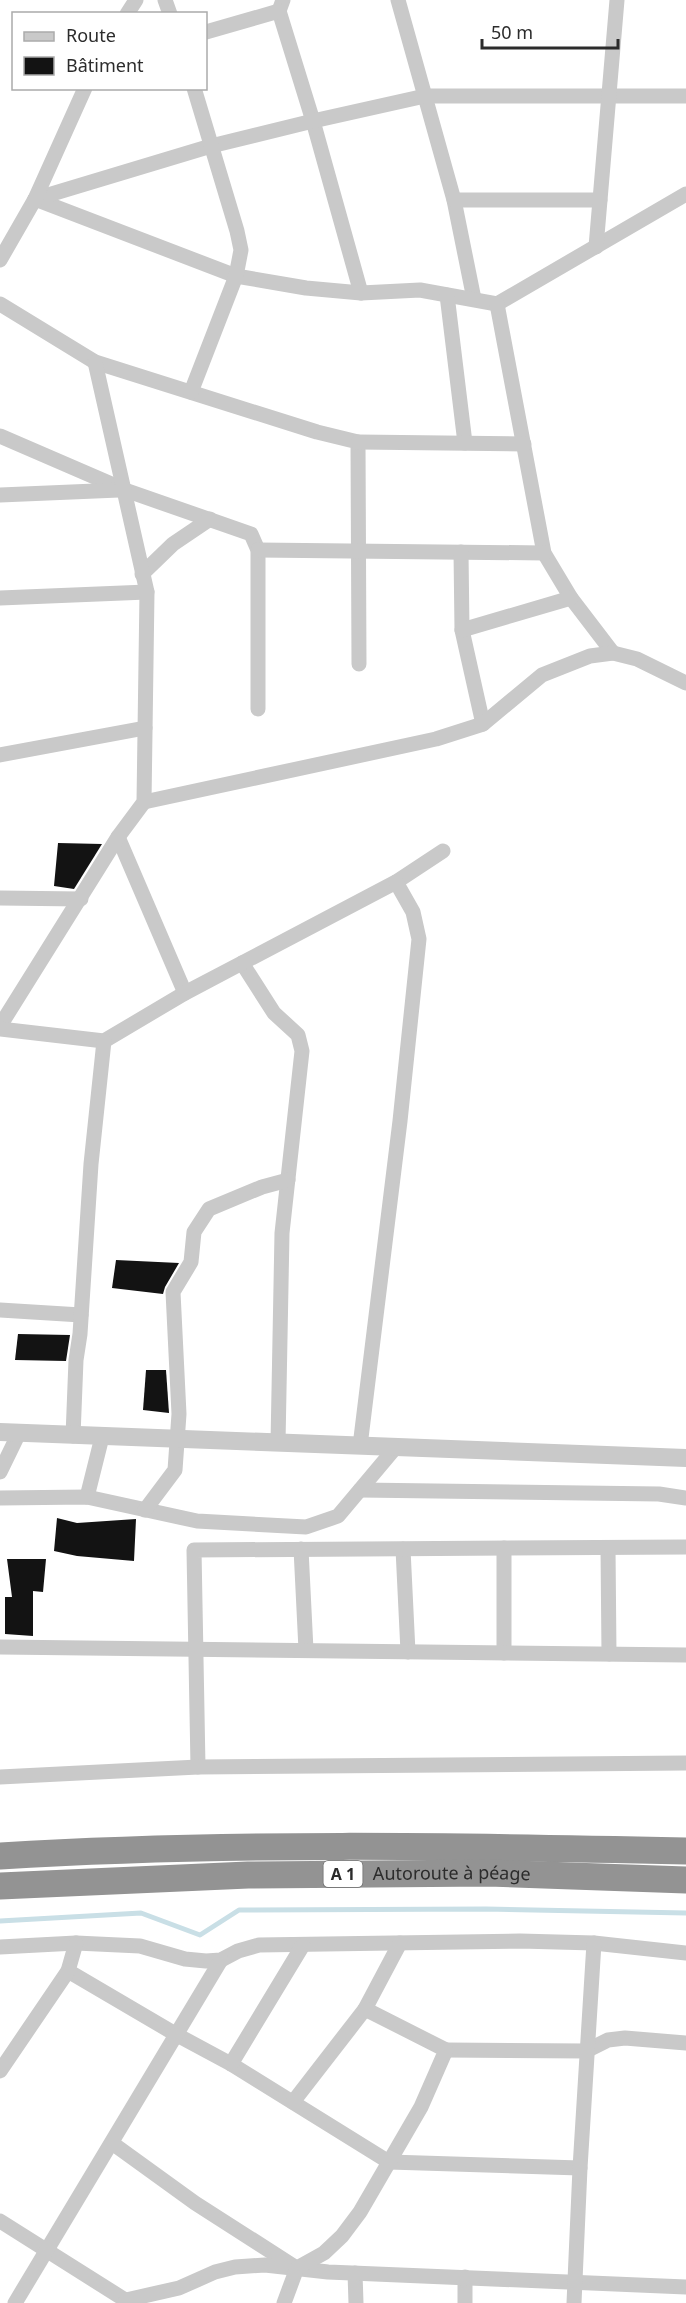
<svg xmlns="http://www.w3.org/2000/svg" width="686" height="2303" font-family="'Noto Sans',sans-serif">
	<rect width="100%" height="100%" fill="#fff"/>
	<g fill="none" stroke-linecap="round" stroke-linejoin="round">
		<polyline stroke="#c9dfe6" stroke-width="5" points="0,1921 141,1913 200,1935 239,1910 486,1909 686,1913"/>
	</g>
	<g fill="#131313">
		<polygon points="58,843 102,844 74,889 54,886"/>
		<polygon points="116,1260 179,1263 165,1287 163,1294 112,1288"/>
		<polygon points="18,1334 70,1335 66,1361 15,1360"/>
		<polygon points="146,1370 166,1370 169,1413 143,1410"/>
		<polygon points="57,1518 77,1523 136,1519 134,1561 77,1556 54,1551"/>
		<polygon points="7,1559 46,1559 43,1592 33,1591 33,1636 5,1634 5,1597 12,1597"/>
	</g>
	<g fill="none" stroke-linecap="round" stroke-linejoin="round">
		<g stroke="#c9c9c9" stroke-width="15">
			<polyline points="165,0 170,14"/>
			<polyline points="283,0 279,11 313,121 361,293"/>
			<polyline points="398,0 454,200 474,299"/>
			<polyline points="127,14 136,0"/>
			<polyline points="206,32 279,11"/>
			<polyline points="35,199 236,276 306,288 361,293 420,290 497,304 686,194"/>
			<polyline points="35,199 211,146 313,121 425,96 686,96"/>
			<polyline points="454,200 600,200"/>
			<polyline points="596,247 617,0"/>
			<polyline points="0,260 35,199 85,88"/>
			<polyline points="447,295 465,443"/>
			<polyline points="0,304 95,362 317,432 358,442 359,664"/>
			<polyline points="497,304 544,553 571,598 613,653"/>
			<polyline points="191,392 236,276 241,250 237,231 194,88"/>
			<polyline points="0,436 125,490 251,534 258,550 258,709"/>
			<polyline points="358,442 524,444"/>
			<polyline points="0,495 119,490"/>
			<polyline points="258,550 544,553"/>
			<polyline points="461,552 462,630 483,724"/>
			<polyline points="142,574 173,544 210,519"/>
			<polyline points="0,598 147,592"/>
			<polyline points="462,630 571,598"/>
			<polyline points="0,755 145,728"/>
			<polyline points="144,802 436,739 483,724 542,675 590,656 613,653 637,659 686,683"/>
			<polyline points="118,837 185,993"/>
			<polyline points="0,898 81,899"/>
			<polyline points="242,963 274,1013 298,1035 302,1051 282,1233 278,1443"/>
			<polyline points="0,1026 118,837 144,802 147,592 95,362"/>
			<polyline points="0,1029 104,1041 185,993 396,882 443,851"/>
			<polyline points="0,1310 81,1315"/>
			<polyline points="73,1436 76,1360 80,1334 91,1164 104,1041"/>
			<polyline points="360,1446 400,1121 419,939 413,912 396,882"/>
			<polyline points="0,1472 19,1433"/>
			<polyline points="360,1490 659,1494 686,1498"/>
			<polyline points="87,1497 102,1437"/>
			<polyline points="0,1498 87,1497 197,1521 306,1527 338,1516 396,1447"/>
			<polyline points="145,1510 175,1470 179,1414 173,1292 191,1262 194,1232 209,1209 262,1187 288,1180"/>
			<polyline points="504,1548 504,1653"/>
			<polyline points="608,1548 609,1654"/>
			<polyline points="301,1549 306,1650"/>
			<polyline points="403,1549 408,1652"/>
			<polyline points="0,1647 686,1655"/>
			<polyline points="198,1767 194,1550 686,1547"/>
			<polyline points="0,1777 198,1767 686,1763"/>
			<polyline points="0,1947 76,1943 140,1946 185,1959 206,1961 221,1960 238,1951 259,1945 520,1941 594,1943 686,1953"/>
			<polyline points="68,1971 177,2035 231,2064 389,2162 580,2168"/>
			<polyline points="365,2009 400,1943"/>
			<polyline points="446,2050 586,2051 608,2040 625,2038 686,2043"/>
			<polyline points="231,2064 303,1945"/>
			<polyline points="0,2071 68,1971 76,1943"/>
			<polyline points="112,2143 195,2203 295,2267"/>
			<polyline points="0,2221 130,2303"/>
			<polyline points="355,2273 356,2303"/>
			<polyline points="465,2277 465,2303"/>
			<polyline points="126,2300 179,2288 215,2272 235,2267 265,2265 328,2272 686,2287"/>
			<polyline points="15,2303 221,1960"/>
			<polyline points="284,2303 297,2268 324,2253 342,2236 360,2212 421,2107 446,2050 365,2009 293,2102"/>
			<polyline points="574,2303 580,2168 594,1943"/>
		</g>
		<polyline stroke="#c9c9c9" stroke-width="18" points="0,1432 686,1458"/>
		<g stroke="#939393" stroke-width="27">
			<path d="M0,1856C228,1842 457,1846 686,1851"/>
			<path id="s1" d="M0,1886L248,1875L489,1873L686,1880"/>
		</g>
	</g>
	<g text-anchor="middle" stroke-width="6" stroke-linejoin="round" paint-order="stroke">
		<rect fill="#fff" stroke="#6b6b6b" stroke-width="1.5" x="323.5" y="1861" width="39" height="26" rx="4.5"/>
		<g font-size="16" font-weight="bold" fill="#2c2c2c">
			<text x="343" y="1880">A 1</text>
		</g>
		<g font-size="18" fill="#2c2c2c" stroke="#fff">
			<text dy="6" stroke="none"><textPath href="#s1" startOffset="452">Autoroute à péage</textPath></text>
		</g>
	</g>
	<rect x="12" y="12" width="195" height="78" fill="#ffffff" stroke="#ababab" stroke-width="1.5"/>
	<rect x="24" y="32" width="30" height="9" fill="#c9c9c9" stroke="#ababab" stroke-width="1.5"/>
	<text x="66" y="42" font-size="18" fill="#2c2c2c">Route</text>
	<rect x="24" y="57" width="30" height="18" fill="#131313" stroke="#ababab" stroke-width="1.5"/>
	<text x="66" y="72" font-size="18" fill="#2c2c2c">Bâtiment</text>
	<path d="M482 39v9h136v-9" fill="none" stroke="#2c2c2c" stroke-width="3"/>
	<text x="491" y="39" font-size="18" fill="#2c2c2c" stroke="#ffffff" stroke-width="4.5" paint-order="stroke">50 m</text>
</svg>
